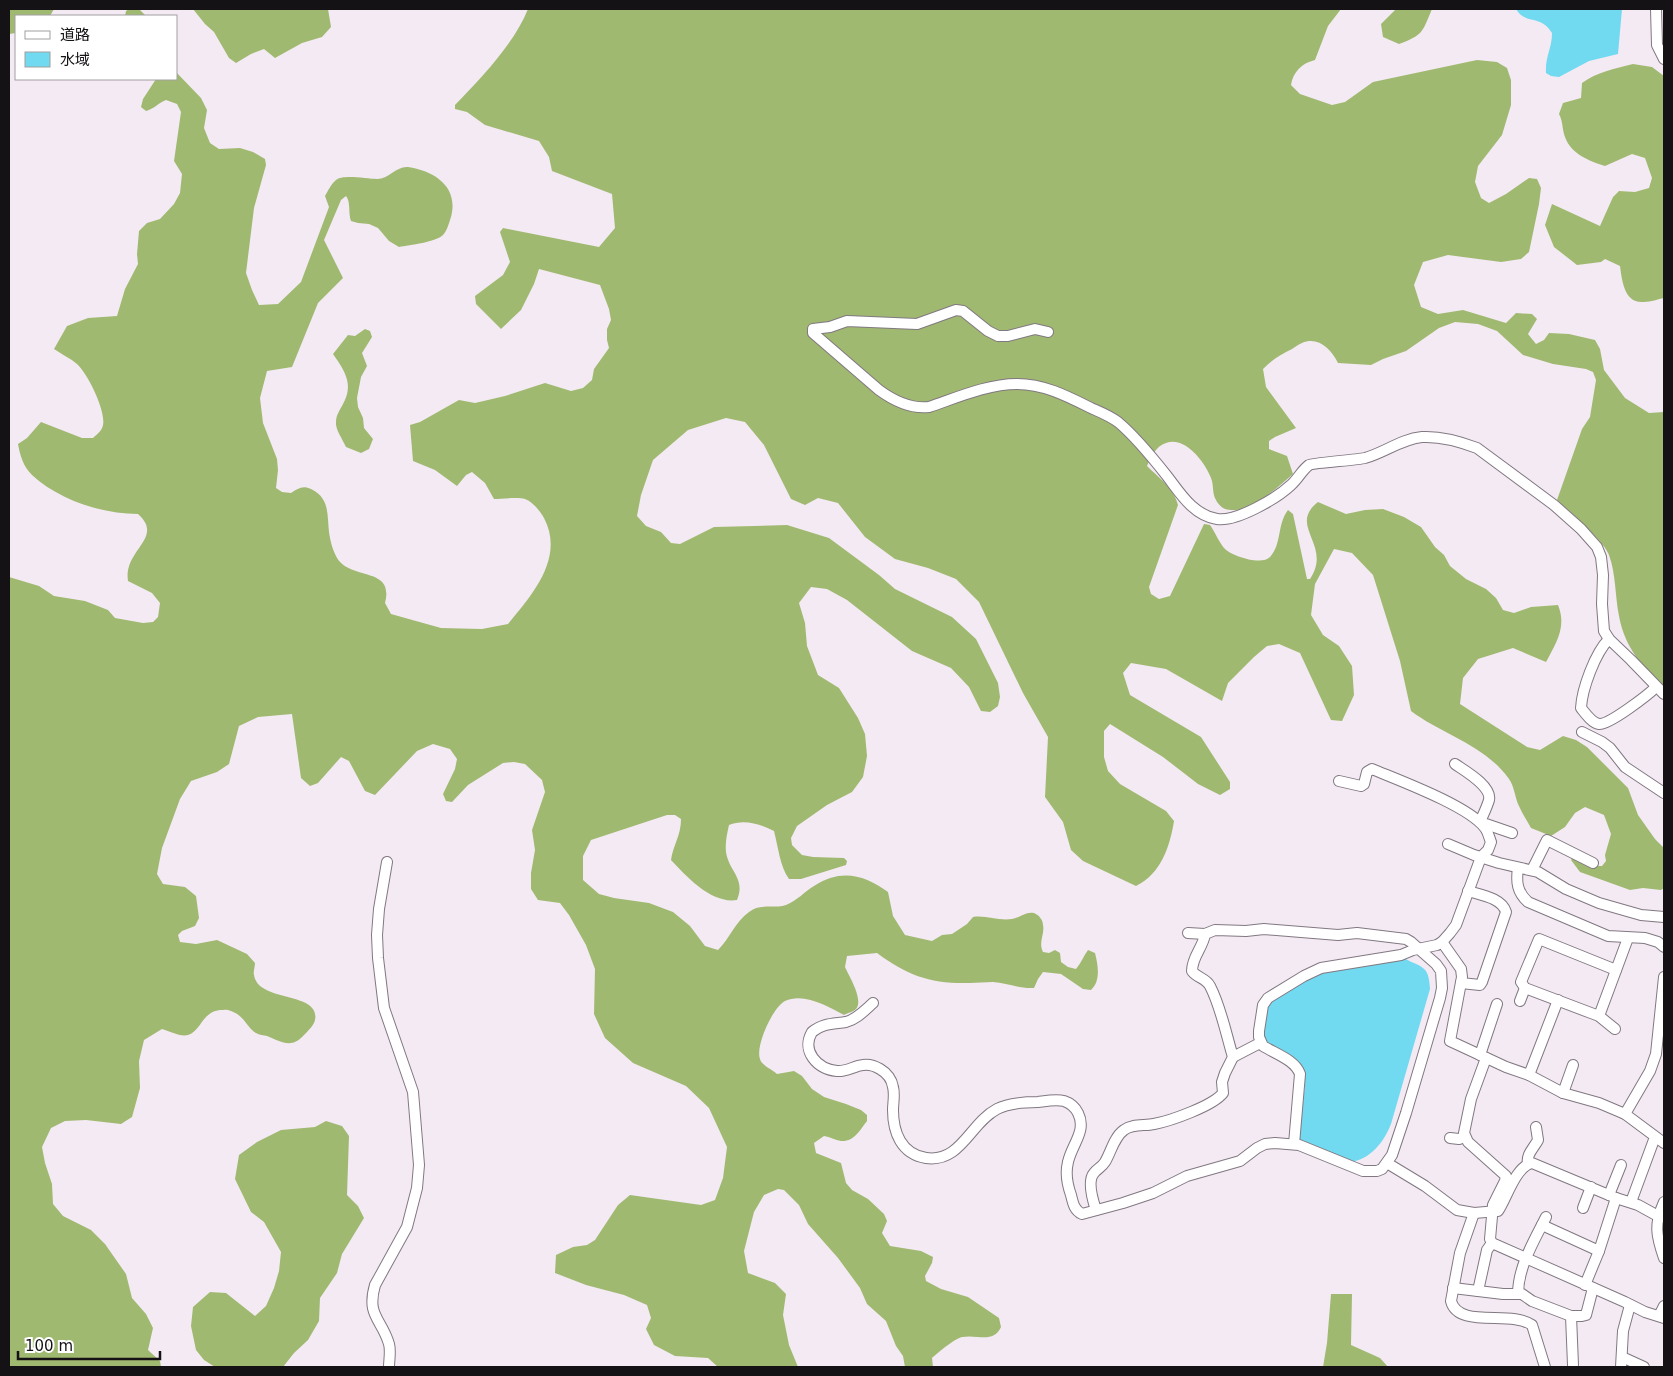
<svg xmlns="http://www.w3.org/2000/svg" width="1673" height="1376" font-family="'DejaVu Sans','Noto Sans JP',sans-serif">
	<rect width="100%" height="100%" fill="#f4eaf4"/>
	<g fill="#a0b970">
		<polygon points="9,9 54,9 50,16 16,16 16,33 9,34"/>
		<polygon points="129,9 139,9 146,16 125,16 126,11"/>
		<polygon points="193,9 328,9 331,27 322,37 302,43 275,58 264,49 251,54 236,63 229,58 214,32 205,24"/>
		<path d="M528,9H1341L1328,26L1315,60C1302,63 1293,72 1291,85L1300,94L1332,105L1345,102L1373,82L1477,60L1497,62L1507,68L1511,80V105L1502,135L1478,166L1475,182L1481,198L1489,203L1506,194L1529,178L1537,179L1541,188L1539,204L1529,252L1521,259L1501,262L1448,255L1423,262L1414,285L1421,307L1438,314L1463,310L1506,323L1516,313L1532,314L1537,319L1528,334L1536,344L1544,340L1549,333L1569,334L1595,340L1600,349L1604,370L1625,398L1649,413L1664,412V690C1643,666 1625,649 1619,616C1615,596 1616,574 1609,555C1604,541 1570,512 1557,500L1582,429L1590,417L1596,380L1593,372L1586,369L1553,364L1523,355L1497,331L1478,324L1455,322L1439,328L1406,351L1383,359L1371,365L1338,363C1331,349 1318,336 1302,343C1297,345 1293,349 1288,351C1277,357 1272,360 1263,369L1266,387L1296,428L1275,437L1269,441V449L1287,456L1293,474C1279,486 1252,512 1231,510C1224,510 1219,506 1216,500C1212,494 1214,485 1211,478C1205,463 1186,436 1166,443C1156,446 1151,457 1147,466C1159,478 1174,488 1178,505L1149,587L1151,594L1159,599L1170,596L1204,524L1210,525C1215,532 1219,542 1224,548C1231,556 1262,566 1270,557C1282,544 1277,524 1288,510L1293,514L1307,579H1310C1333,545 1287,526 1318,502L1346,514L1365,510L1383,509L1404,517L1421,527L1435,547L1444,555L1450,566L1466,579L1486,589L1496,598L1503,610L1514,613L1531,607L1558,605C1567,627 1556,643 1546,662L1513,648L1478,659L1463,678L1460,704L1527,747L1540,750L1563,736L1576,740L1587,747L1628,788L1638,815L1655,839L1664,848V888L1661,890L1643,888L1630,890L1580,872L1571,860L1573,857L1595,866H1602L1606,861L1605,855L1611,834L1604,815L1585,807L1575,813L1565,827L1551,836L1531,828C1527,821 1522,813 1518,804C1515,796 1514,786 1509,779C1485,745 1443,735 1411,711L1400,661L1373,575L1352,553L1334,549L1315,584L1311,615L1323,635L1339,646L1352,666L1354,695L1342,721L1331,720L1300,653L1279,644L1267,646L1254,657L1228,683L1222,701L1166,669L1131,663L1123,673L1130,695L1201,737L1230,782V789L1220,795L1198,784L1163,757L1110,724L1104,731V757L1108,771L1120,784L1166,811L1174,821C1170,846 1161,874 1136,886L1083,861L1071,850L1063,822L1045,797L1048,737L1023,693L979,602L956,579L928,568L895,559L865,537L838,503L818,498L805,505L791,499L764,445L745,422L726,418L688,430L653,460L641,495L637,516L646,526L661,532L671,543L680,544L714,527L787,525L829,538L879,575L895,589L952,617L976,639L998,683L1000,697L998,706L990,712L981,711L969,687L951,668L912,651L847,600L827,589L811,587L799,603L805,623L807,646L818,675L839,688L858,718L865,734L867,756L863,777L852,792L827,805L797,826L791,838L792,845L802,855L813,857L844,858L847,861L846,865L801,879H789C780,867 778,846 774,831C760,824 744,819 729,825C727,834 725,843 726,852C729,872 746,878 737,900C712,904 688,878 671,860C673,845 681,836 681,819L675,815H667L591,840L583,856V880L599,894L614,898L649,903L673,912L690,926L705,946L718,950C730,938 735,922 749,912C760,903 774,909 786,905C798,900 804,892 814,886C841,868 865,875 888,892L893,916L905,935L932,941L942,935L952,934L967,924L973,917C986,915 998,921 1012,919C1019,918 1026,911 1034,913C1039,915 1043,920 1043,925C1045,934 1038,942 1043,952L1049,953L1055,950L1060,953L1061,962L1068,967L1076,969C1081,963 1083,957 1088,950L1095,953C1098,965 1101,981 1091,990L1083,989L1061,974L1043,972L1038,979L1034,988C1020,989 1007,983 993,982C985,982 977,983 970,983C931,984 908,976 877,953L847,956L845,967C849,976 864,1000 856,1009C853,1012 847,1013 844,1015C829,1007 804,992 785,1001C773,1007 755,1046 760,1059C761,1065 773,1070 777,1074L794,1071L802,1076L812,1089L824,1097L846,1104L861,1110L867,1115V1121C860,1130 854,1142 841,1141C835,1140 830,1137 824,1136L814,1143L816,1153L841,1163L846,1183L852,1190L868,1199L884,1214L887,1221L882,1233L890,1246L921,1251L933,1257L932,1263L925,1276L926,1281L941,1289L968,1297L999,1318L1001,1327C993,1344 978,1334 962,1337C954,1339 939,1352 932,1358L933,1367H905L903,1356L896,1346L886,1321L867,1304L860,1288L838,1258L808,1224L799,1205L784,1190L778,1189L764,1195L754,1212L744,1251L748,1273L775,1283L786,1294L783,1315L789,1345L798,1367H718L708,1358L675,1356L654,1345L646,1329L651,1318L647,1305L624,1295L586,1285L555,1273L556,1255L573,1247L587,1245L595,1240L618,1205L630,1195L701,1205L715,1200L723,1178L727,1147L709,1108L686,1086L633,1063L605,1038L594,1014L595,969L586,945L569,915L560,903L538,900L531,889V873L535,850L532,830L545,792L542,780L525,764L514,762L503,763L468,785L452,802L446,801L443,794L455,769L457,759L450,749L433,744L417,751L375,795L365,791L349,761L341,757L318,783L310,786L301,778L292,714L258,717L239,726L229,764L217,772L191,781L180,799L162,848L157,874L163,884L185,887L196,896L199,918L195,926L182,931L178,935L180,942L196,944L217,940L247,954L255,963C255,967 253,972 254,975C258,1003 321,991 315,1020C314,1025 308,1031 304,1035C292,1049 281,1042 267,1036C264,1035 259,1035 256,1033C247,1028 245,1016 231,1011C227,1009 223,1010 220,1010C202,1012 201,1031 188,1035C180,1037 169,1031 162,1029L144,1040L139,1061L140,1088L132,1117L121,1124L86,1120L65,1121L51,1128L42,1147L45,1163L52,1184L53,1204L63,1216L91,1230L105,1244L126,1274L132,1298L146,1314L153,1328L148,1350L160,1361L161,1367H9V577L39,586L54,596L85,601L108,610L115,618L143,623L153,622L158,617L160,603L152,593L128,581C123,550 165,538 138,514C102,514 59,500 32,475C23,466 20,455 18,444L27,438L41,422L82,438H93C97,434 102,431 103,425C106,411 88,374 77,364C70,358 61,354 54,349L67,326L88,318L117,316L125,289L138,264L137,254L139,231L147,223L160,219L174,204L180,193L182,174L174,161L181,112L177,104L166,100C158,103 154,109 146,111L141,107L143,99L156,79H176V72L201,98L207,110L204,128L210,143L219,149L240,148L253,152L265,159L266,165L254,208L246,273L252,290L259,305L278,304L301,282L329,207L325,196C328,191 331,184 336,180C343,174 367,179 377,179C389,179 396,166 408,167C435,171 459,187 451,217C449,223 447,231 443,235C436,242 410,245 399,247L389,241L378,228L369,224L358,223L351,221C348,213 351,202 346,196L341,200L324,240L343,278L318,303L292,367L267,371L260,398L263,423L277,459L278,470L276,488L282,492L291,493C298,488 303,485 311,489C330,498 327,515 329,532C330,539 332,548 335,554C347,583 395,564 385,603L391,614L441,628L482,629L508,624C532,595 565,558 544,518C540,511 533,502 525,499C518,497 501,499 494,499L485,483L472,472L466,475L457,486L435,470L413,461L410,425L420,422L459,400L475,403L505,396L545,383L571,391L583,388L592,380L594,369L609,348L607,340V329L611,320L609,309L600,285L539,269L534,284L521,310L501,329L476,304L475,296L503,275L510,262L500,232L503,228L599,247L615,228L612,194L552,171L549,157L539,141L485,125L467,112L455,109V105C481,78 514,44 528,9Z"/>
		<path d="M1396,9H1432C1422,33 1423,35 1399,44L1383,37L1381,24Z"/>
		<path d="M1633,64L1652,67L1664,76V298C1658,299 1651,302 1644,302C1624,304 1622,280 1620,266L1605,259L1601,262L1577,265L1554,247L1545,225L1552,204L1600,226L1613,197L1619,191L1635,192L1649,188L1652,178L1645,158L1632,154L1605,166C1589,161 1571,154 1565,137C1562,129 1563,121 1559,114L1563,103L1581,98L1582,83C1597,72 1614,69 1633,64Z"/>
		<path d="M365,329L370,331L372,337L362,353L367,366L361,377L357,398L358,407L363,418L364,428L373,439L369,449L361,453L346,447C343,440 335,429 336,422C336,415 340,410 343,404C354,385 345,371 333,354L348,335L355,336Z"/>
		<polygon points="326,1121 342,1126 349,1136 347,1195 358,1206 364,1218 342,1254 337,1273 320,1298 319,1321 308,1340 294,1353 283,1367 215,1367 204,1360 196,1350 191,1326 193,1307 210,1292 226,1293 255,1316 266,1306 274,1288 279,1271 281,1252 264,1222 251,1212 235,1179 239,1155 257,1142 281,1130 315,1127"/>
		<polygon points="1331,1294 1352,1294 1351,1345 1380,1358 1388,1367 1323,1367 1327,1343"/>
	</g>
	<g fill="#71d9f0">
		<path d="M1516,9H1622L1618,54L1589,61L1559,77L1551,76L1546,73C1545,56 1552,49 1552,33C1541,14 1525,25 1516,9Z"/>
		<path d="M1404,958C1421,968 1429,964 1430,989L1391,1124C1384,1142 1370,1160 1350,1162L1302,1141L1299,1138L1305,1085L1304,1072L1268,1044C1262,1036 1263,1031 1265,1022C1266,1015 1266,1008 1270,1003C1277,994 1311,977 1322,973Z"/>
	</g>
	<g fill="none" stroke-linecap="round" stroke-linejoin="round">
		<g stroke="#817881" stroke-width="12">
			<g id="minor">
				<polyline points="1656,9 1657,45 1664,59"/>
				<path d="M1048,332L1035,329L1008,336H998L988,331L963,311L956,310L917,324L847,321L830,327L813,329V333L879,390C894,401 911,409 929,407C956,398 987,384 1017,384C1044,384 1067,396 1091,408C1100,412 1110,416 1118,422C1136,437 1152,457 1167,476C1180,493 1193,515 1217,519C1237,522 1277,498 1291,485C1298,479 1302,470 1309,465C1312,463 1356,460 1365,458C1384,453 1401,439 1422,437C1441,436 1459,441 1477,448L1554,505L1581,529L1597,547L1601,557L1603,575L1602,604L1604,631L1609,639L1631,660L1664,694"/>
				<path d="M1609,639C1595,653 1582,689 1581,708C1585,713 1592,723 1599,724C1609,725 1648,695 1656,687"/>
				<polyline points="1582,732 1602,742 1610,748 1625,767 1664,793"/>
				<path d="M1455,764C1465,771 1492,786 1489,800C1487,807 1483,815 1480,822L1512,833"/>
				<polyline points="1448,844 1474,855 1499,863 1538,872 1566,889 1599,903 1641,915 1664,917"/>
				<path d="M387,862L379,909L377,935L378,958L384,1008L413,1092L419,1165L417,1188L407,1227L375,1285C366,1316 382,1319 389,1344C391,1351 389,1360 389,1367"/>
				<path d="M1518,868C1516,882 1517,892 1528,902L1608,936L1645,938L1658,942L1664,947"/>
				<polyline points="1532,870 1547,840 1593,863"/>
				<polyline points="1442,942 1461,969 1462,977 1450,1041 1506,1067 1529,1075 1563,1093 1599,1103 1625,1114 1664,1143"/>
				<path d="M1461,983L1480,985L1482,982L1506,912C1502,898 1481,895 1468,891"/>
				<polyline points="1520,1001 1525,988"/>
				<path d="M873,1003C865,1010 857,1019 846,1022C833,1024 823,1023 812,1032C801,1051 817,1069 837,1071C846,1072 854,1066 863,1065C869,1064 875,1066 880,1069C887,1073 892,1080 893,1087C895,1094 893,1103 893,1110C893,1132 901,1154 926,1158C961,1163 970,1123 997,1109C1009,1103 1024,1102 1038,1102C1046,1101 1056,1099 1064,1101C1070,1103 1075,1107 1078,1113C1087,1131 1072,1144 1068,1162C1065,1174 1067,1184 1071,1195C1073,1203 1074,1210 1082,1214L1123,1203L1153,1193L1187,1176L1240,1161L1257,1148L1265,1144L1275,1143L1299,1145L1363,1171H1377L1382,1169L1392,1155L1406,1113L1440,998L1442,988L1441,971L1436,964L1411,942L1406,939L1357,933L1338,935L1264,929L1246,931L1215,930L1205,934L1188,933"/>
				<polyline points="1599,1016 1628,938"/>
				<polyline points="1615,1029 1599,1016 1591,1013 1525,988 1521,982 1539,939 1616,970"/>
				<polyline points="1480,1055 1497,1004"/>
				<polyline points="1233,1057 1260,1043"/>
				<polyline points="1486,1058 1471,1099 1464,1133 1468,1142 1506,1176 1505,1181 1493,1205 1490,1239 1492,1243 1625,1302 1645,1312 1664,1318"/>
				<polyline points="1529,1075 1558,1000"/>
				<polyline points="1563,1093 1573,1065"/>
				<polyline points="1625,1114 1650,1071 1656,1054 1664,977"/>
				<polyline points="1450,1138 1459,1139 1465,1137"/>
				<path d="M1294,1144L1300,1074C1295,1060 1276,1054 1263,1046L1259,1037V1031L1263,1005L1268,998L1304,976L1321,968L1401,955L1413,950L1437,945L1442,942L1450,933L1456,925L1481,857L1488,850L1491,842C1489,837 1488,832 1485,828C1469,806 1398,780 1372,769L1367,772L1364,784L1361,786L1339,781"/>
				<path d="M1387,1163L1425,1186L1457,1210L1474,1213L1498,1211C1507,1198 1515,1167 1532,1163L1616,1198L1638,1205L1658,1216"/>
				<path d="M1528,1164C1526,1154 1534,1148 1538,1140L1536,1127"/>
				<polyline points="1609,1195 1621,1165"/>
				<polyline points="1631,1202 1655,1137"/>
				<path d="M1664,1202C1654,1224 1656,1235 1664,1258"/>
				<polyline points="1583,1208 1591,1187"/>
				<path d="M1096,1210C1093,1201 1087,1181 1094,1173C1097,1169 1102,1167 1105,1162C1111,1152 1114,1137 1124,1130C1132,1124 1144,1126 1154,1124C1170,1121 1213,1106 1223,1093L1222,1082L1225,1073L1233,1057C1226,1034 1221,1007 1210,986C1206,978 1197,978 1192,971C1192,956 1203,948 1205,934"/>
				<path d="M1474,1213L1460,1253L1451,1301C1458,1329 1511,1310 1532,1325L1545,1367"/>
				<polyline points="1542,1225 1599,1251"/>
				<polyline points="1585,1285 1599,1251 1616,1198"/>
				<polyline points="1453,1288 1503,1294 1522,1294 1532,1301 1571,1316 1582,1316 1586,1315 1593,1288"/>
				<polyline points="1478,1291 1487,1250 1492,1243"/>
				<path d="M1518,1294C1518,1267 1534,1241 1546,1217"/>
				<polyline points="1571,1316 1573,1365"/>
				<polyline points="1659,1316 1664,1306"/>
				<polyline points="1622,1357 1644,1367"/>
				<polyline points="1621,1367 1623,1331 1630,1305"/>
			</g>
		</g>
		<use href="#minor" stroke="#fff" stroke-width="10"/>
	</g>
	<rect width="1673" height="1376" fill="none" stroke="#151215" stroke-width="20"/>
	<rect x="15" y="15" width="162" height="65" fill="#ffffff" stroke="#a1a0a1"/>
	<rect x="25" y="31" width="25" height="8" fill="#ffffff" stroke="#a1a0a1"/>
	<text x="60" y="40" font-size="15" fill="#151215">道路</text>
	<rect x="25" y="52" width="25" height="15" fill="#71d9f0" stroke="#a1a0a1"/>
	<text x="60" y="65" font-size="15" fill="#151215">水域</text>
	<path d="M18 1351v8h142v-8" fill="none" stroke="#151215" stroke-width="2.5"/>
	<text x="25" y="1351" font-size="15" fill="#151215" stroke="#ffffff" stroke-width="4" paint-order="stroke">100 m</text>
</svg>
